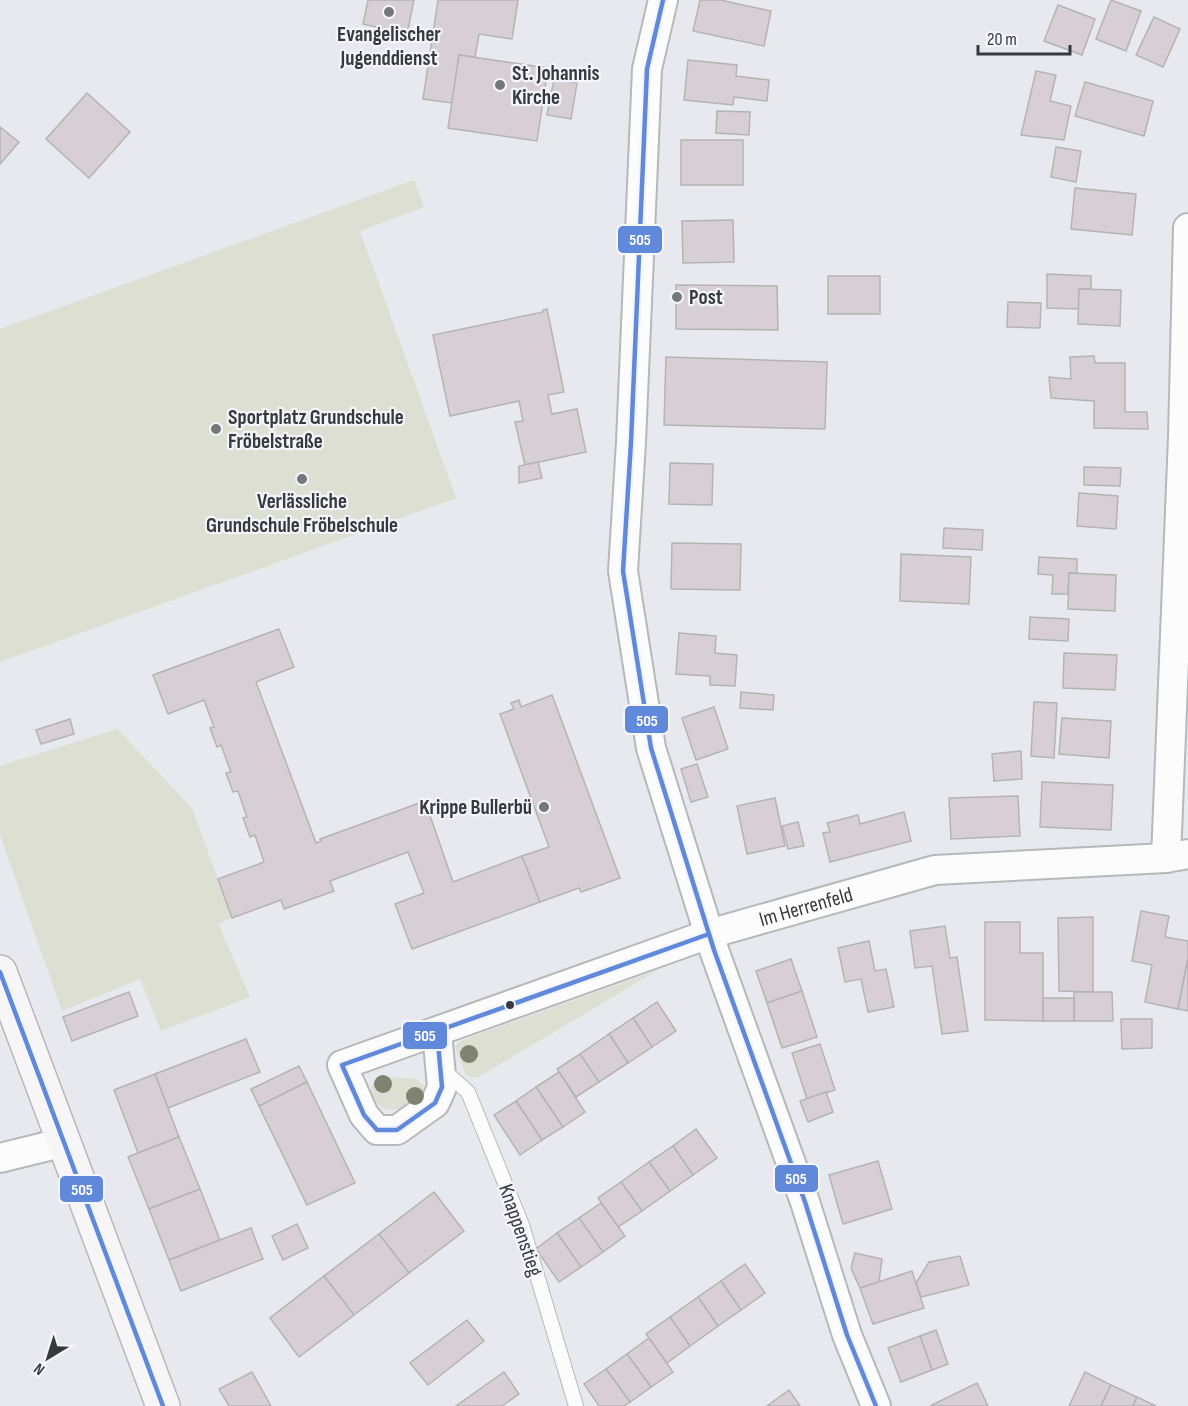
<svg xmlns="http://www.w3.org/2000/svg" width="1188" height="1406" font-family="'Sofia Sans Condensed',sans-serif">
	<rect width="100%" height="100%" fill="#e8e9ee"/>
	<g fill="#dcdfd1">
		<polygon points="414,180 424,207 360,231 456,498 0,662 0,329"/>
		<polygon points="117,729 192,808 232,918 218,924 250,997 161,1031 140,979 62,1011 0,835 0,766"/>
		<polygon points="658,970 482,1075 474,1078 466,1075 455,1047 460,1041"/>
		<path d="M379,1076L416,1079L423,1085C424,1092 421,1096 415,1100C411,1103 407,1107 403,1108C380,1115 358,1097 379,1076Z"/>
	</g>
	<g fill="#d8cfd5" stroke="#b4b3b5" stroke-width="1.5">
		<polygon points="368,0 414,0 407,34 363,24"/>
		<polygon points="438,0 518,0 512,39 479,34 475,57 459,55 452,103 423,99"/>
		<polygon points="700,0 720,0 771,11 764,46 693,31"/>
		<polygon points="1111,0 1141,11 1126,51 1096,39"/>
		<polygon points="1058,5 1095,19 1082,55 1044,41"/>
		<polygon points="1154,17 1180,29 1163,67 1136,55"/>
		<polygon points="459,55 548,68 537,141 448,128"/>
		<polygon points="688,60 737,65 736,76 769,80 767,101 734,97 733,105 684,100"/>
		<polygon points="1036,71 1056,75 1050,101 1071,106 1064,140 1021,135"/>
		<polygon points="554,79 577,83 571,119 547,115"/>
		<polygon points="1085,82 1153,101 1144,136 1075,116"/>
		<polygon points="87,93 130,132 89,178 46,139"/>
		<polygon points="717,111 750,112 749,135 716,133"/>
		<polygon points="0,127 19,142 0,164"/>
		<rect x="681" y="140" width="62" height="45"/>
		<polygon points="1056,147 1081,151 1076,182 1051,177"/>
		<polygon points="1075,188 1136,194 1132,235 1071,229"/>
		<polygon points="733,220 734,262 683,263 682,221"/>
		<polygon points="1047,274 1091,276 1091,289 1079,289 1079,309 1047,308"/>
		<rect x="828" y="276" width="52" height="38"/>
		<polygon points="676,285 777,286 778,330 676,329"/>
		<polygon points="1079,289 1121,290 1120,326 1078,324"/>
		<polygon points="1008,302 1041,303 1040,328 1007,327"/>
		<polygon points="547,309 564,392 548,395 552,414 577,409 586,452 525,465 515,422 523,421 519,401 450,416 433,335 543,312 543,310"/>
		<polygon points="1094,356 1095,363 1125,363 1125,412 1147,412 1148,429 1094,428 1094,401 1051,398 1049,377 1071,379 1070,357"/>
		<polygon points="666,357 827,362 825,429 664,425"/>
		<polygon points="538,462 542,478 519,483 519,466"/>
		<polygon points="670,463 713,464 712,505 669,504"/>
		<polygon points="1084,467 1121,468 1120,486 1084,485"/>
		<polygon points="1079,493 1118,496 1116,529 1077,526"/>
		<polygon points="944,528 983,530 982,550 943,548"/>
		<polygon points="672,543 741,544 740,590 671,589"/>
		<polygon points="901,554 971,557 969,604 900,601"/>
		<polygon points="1039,557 1077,559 1077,573 1069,573 1068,594 1052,594 1053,575 1038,574"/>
		<polygon points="1069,573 1116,575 1115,611 1068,609"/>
		<polygon points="1030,617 1069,619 1068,641 1029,639"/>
		<polygon points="279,629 294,667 256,682 316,843 321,841 320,839 425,801 453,882 522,856 540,902 412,949 395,904 424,893 408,852 330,881 334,891 284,909 281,900 232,918 218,879 264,862 255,835 250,837 243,818 247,817 238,791 233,792 226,773 231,772 221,745 217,747 210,728 214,727 204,700 168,714 153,675"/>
		<polygon points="679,633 716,636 715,653 737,655 735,686 710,685 710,676 676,674"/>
		<polygon points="1064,653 1117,655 1115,690 1063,688"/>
		<polygon points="741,692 774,695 773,710 740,708"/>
		<polygon points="552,695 620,878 581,892 579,888 540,902 522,856 549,847 500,714 514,709 511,703 519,700 521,707"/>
		<polygon points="1034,702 1057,703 1054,758 1031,756"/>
		<polygon points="714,707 728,749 696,760 682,718"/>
		<polygon points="1062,718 1111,721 1109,758 1059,754"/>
		<polygon points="70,719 74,734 41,744 36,730"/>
		<polygon points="1021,751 1022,779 994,781 992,754"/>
		<polygon points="697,764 708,797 691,802 681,769"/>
		<polygon points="1042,782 1113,785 1111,830 1040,827"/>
		<polygon points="1018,796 1020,836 951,839 949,798"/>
		<polygon points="775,798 785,846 747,854 737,806"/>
		<polygon points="904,812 911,841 830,862 823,833 830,832 827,823 858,815 860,824"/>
		<polygon points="798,822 804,846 788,849 782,826"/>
		<polygon points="1141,911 1169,916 1165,937 1188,941 1188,958 1178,1009 1145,1002 1152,965 1132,961"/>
		<polygon points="1093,917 1093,992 1059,991 1058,918"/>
		<polygon points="985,922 1020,922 1020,953 1043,953 1043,1021 985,1020"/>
		<polygon points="945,926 950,958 957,957 968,1031 942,1034 932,966 915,968 910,931"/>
		<polygon points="869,941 875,971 886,969 894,1007 868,1012 861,979 845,982 838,948"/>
		<polygon points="1188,958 1188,1011 1178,1009"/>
		<polygon points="791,959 802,991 767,1003 756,971"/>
		<polygon points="802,991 817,1037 782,1048 767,1003"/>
		<polygon points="129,992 138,1016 72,1041 63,1017"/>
		<polygon points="1074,992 1112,992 1113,1021 1074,1021"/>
		<rect x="1043" y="998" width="31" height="23"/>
		<polygon points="657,1002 676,1031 652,1047 633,1018"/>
		<polygon points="633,1018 652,1047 628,1063 609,1034"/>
		<polygon points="1121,1019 1152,1019 1152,1048 1122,1049"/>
		<polygon points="609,1034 628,1063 599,1082 580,1054"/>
		<polygon points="246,1039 260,1072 168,1108 155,1074"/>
		<polygon points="820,1044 835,1090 807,1099 792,1053"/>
		<polygon points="580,1054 599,1082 576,1097 557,1069"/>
		<polygon points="299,1066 307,1082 259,1106 251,1089"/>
		<polygon points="559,1072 585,1112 563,1127 536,1087"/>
		<polygon points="155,1074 179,1137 138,1153 114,1090"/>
		<polygon points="307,1082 355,1183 307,1205 259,1106"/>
		<polygon points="536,1087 563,1127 542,1140 516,1101"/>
		<polygon points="826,1092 833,1112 808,1122 800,1101"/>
		<polygon points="516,1101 542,1140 520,1155 494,1115"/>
		<polygon points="696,1129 717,1158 693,1175 673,1146"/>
		<polygon points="179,1137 200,1189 149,1209 128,1157"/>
		<polygon points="673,1146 693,1175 670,1191 649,1162"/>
		<polygon points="878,1161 892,1209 843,1224 829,1175"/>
		<polygon points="649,1162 670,1191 642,1211 621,1182"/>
		<polygon points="621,1182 642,1211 618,1227 598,1198"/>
		<polygon points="200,1189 220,1240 169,1260 149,1209"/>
		<polygon points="434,1192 464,1231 409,1273 379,1234"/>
		<polygon points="601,1203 625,1236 603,1252 579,1218"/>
		<polygon points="579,1218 603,1252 581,1267 557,1233"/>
		<polygon points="297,1224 308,1248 283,1260 272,1236"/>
		<polygon points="251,1228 263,1259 181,1291 169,1260"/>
		<polygon points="557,1233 581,1267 559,1282 536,1249"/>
		<polygon points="379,1234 409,1273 354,1315 324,1276"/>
		<polygon points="855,1253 882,1259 879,1282 860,1288 851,1268"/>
		<polygon points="960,1256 969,1285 921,1297 916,1283 929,1262"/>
		<polygon points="745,1264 765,1293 741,1310 721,1281"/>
		<polygon points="912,1271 924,1308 873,1324 860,1288"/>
		<polygon points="324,1276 354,1315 299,1357 270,1318"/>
		<polygon points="721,1281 741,1310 718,1326 698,1297"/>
		<polygon points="698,1297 718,1326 690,1346 670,1317"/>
		<polygon points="670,1317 690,1346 667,1363 646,1334"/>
		<polygon points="467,1320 484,1341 428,1385 410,1363"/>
		<polygon points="936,1330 948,1364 932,1370 920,1336"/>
		<polygon points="920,1336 932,1370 901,1382 888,1348"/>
		<polygon points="649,1338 673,1372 651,1387 627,1354"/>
		<polygon points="627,1354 651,1387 630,1402 606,1369"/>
		<polygon points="606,1369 630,1402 624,1406 599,1406 584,1384"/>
		<polygon points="252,1372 271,1406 229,1406 219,1389"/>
		<polygon points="504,1372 519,1394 502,1406 456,1406"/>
		<polygon points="1085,1372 1111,1385 1101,1406 1069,1406"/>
		<polygon points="977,1383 988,1406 930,1406"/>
		<polygon points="1111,1385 1137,1397 1133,1406 1101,1406"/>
		<polygon points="789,1390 800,1406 767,1406"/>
		<polygon points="1137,1397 1156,1406 1133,1406"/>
	</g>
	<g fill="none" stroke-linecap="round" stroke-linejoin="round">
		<g stroke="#b6b8bb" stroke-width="16">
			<polyline id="service" points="442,1069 468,1092 522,1225 576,1406"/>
		</g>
		<g stroke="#b6b8bb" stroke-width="32">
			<g id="minor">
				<polyline points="663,0 647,69 631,442 623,571 651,748 714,950 805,1202 847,1335 876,1406"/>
				<polyline points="1166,858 1183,437 1188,228"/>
				<path id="s1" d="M437,1032L442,1087L435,1103L397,1130H377L364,1115L342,1065L709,934L935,870L1166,858L1188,854"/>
				<polyline points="0,1158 65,1142"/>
			</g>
		</g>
		<g stroke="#b6b8bb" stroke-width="36">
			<polyline id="secondary" points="0,972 163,1406"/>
		</g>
		<use href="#service" stroke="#fcfcfc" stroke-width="14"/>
		<use href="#minor" stroke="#fcfcfc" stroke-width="28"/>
		<use href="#secondary" stroke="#f7f5f5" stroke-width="33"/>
		<g stroke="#f3f6fd" stroke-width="9">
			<g id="bus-1">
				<polyline points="663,0 647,69 631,442 623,571 651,748 714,950 805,1202 847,1335 876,1406"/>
				<polyline points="0,972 163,1406"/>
				<polyline points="437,1032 442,1087 435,1103 397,1130 377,1130 364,1115 342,1065 709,934"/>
			</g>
		</g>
		<use href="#bus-1" stroke="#6089dc" stroke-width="4.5"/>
	</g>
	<g fill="#818371">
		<circle cx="469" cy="1054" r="9"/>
		<circle cx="383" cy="1084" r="9"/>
		<circle cx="415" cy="1096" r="9"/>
	</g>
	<g fill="#76777a" stroke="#f3f6fd" stroke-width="2">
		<circle cx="389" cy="12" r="6"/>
		<circle cx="500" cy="85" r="6"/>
		<circle cx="677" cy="297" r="6"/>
		<circle cx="216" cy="429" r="6"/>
		<circle cx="302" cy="479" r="6"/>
		<circle cx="544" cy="807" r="6"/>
	</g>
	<circle fill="#38393c" stroke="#f3f6fd" stroke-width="2" cx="510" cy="1005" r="5"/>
	<g text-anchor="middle" stroke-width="4.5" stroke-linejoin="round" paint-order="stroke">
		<g font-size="21" font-weight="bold" fill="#38393c" stroke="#f3f6fd" text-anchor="start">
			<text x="389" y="41" text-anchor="middle">Evangelischer<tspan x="389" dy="24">Jugenddienst</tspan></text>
			<text x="512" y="80">St. Johannis<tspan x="512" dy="24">Kirche</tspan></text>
			<text x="689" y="304">Post</text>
			<text x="228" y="424">Sportplatz Grundschule<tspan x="228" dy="24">Fröbelstraße</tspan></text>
			<text x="302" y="508" text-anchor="middle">Verlässliche<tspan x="302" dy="24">Grundschule Fröbelschule</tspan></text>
			<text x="532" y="814" text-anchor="end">Krippe Bullerbü</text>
		</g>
		<g font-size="21" fill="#38393c" stroke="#f3f6fd">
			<text dy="7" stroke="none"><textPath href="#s1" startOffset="704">Im Herrenfeld</textPath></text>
			<text transform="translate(521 1230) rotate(71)" y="7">Knappenstieg</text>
		</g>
	</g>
	<g stroke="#f3f6fd" stroke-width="2">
		<rect x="617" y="225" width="46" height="29" rx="6" fill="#6089dc"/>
		<rect x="624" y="705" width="45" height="29" rx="6" fill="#6089dc"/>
		<rect x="402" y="1021" width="46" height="29" rx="6" fill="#6089dc"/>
		<rect x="774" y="1164" width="45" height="29" rx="6" fill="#6089dc"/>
		<rect x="59" y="1175" width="45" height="28" rx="6" fill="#6089dc"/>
	</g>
	<g font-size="16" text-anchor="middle" font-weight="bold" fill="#fff">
		<text x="640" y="245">505</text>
		<text x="647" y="726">505</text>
		<text x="425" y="1041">505</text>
		<text x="796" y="1184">505</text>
		<text x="82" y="1195">505</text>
	</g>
	<g transform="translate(48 1358) rotate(218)" stroke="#f3f6fd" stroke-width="4.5" paint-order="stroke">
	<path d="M0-4.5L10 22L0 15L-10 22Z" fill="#38393c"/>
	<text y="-9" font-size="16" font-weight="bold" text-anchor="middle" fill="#38393c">N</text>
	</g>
	<path d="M978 45v9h92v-9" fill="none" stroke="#38393c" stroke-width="3"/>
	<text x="987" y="45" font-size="18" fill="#38393c" stroke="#f3f6fd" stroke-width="4.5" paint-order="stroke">20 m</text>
</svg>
